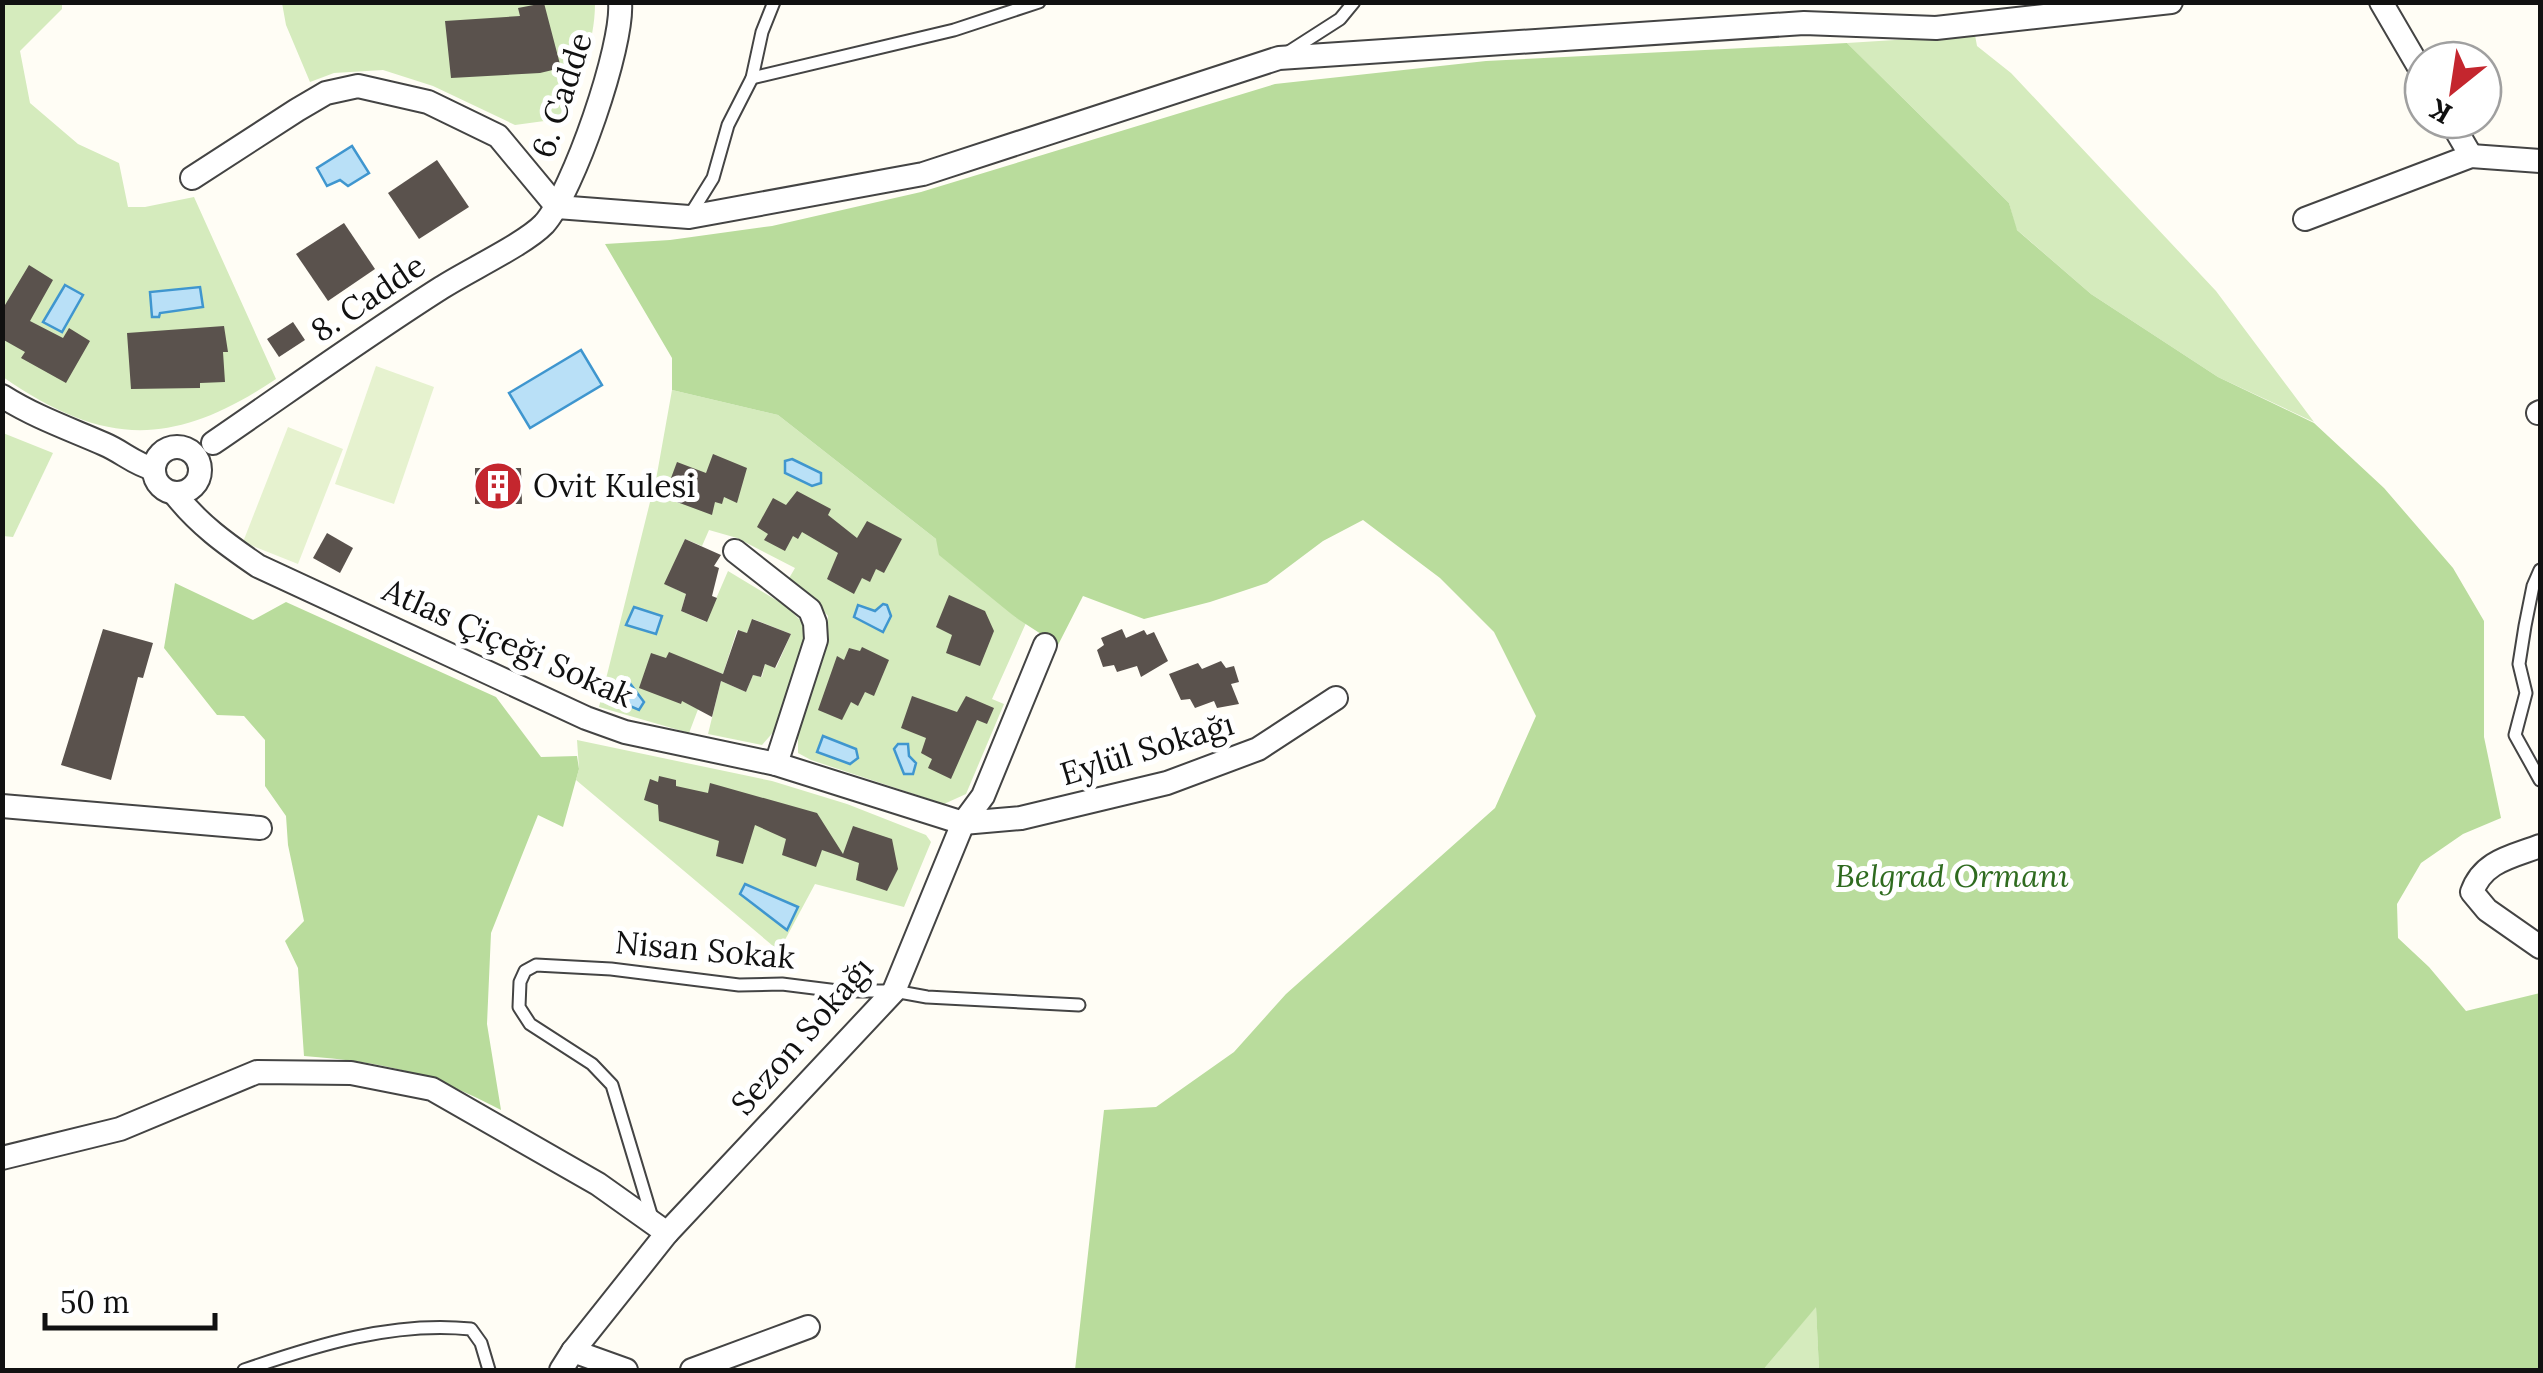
<svg xmlns="http://www.w3.org/2000/svg" width="2543" height="1373" font-family="Lora,serif">
	<rect width="100%" height="100%" fill="#fffdf5"/>
	<g fill="#d5ebbd">
		<path d="M2,3H62V9L20,51L30,103L78,144L119,163L128,207H145L194,197L276,379C173,448 104,447 3,377Z"/>
		<path d="M282,3H595C595,46 578,80 559,119L515,125L433,86L383,70L334,73L310,82L286,25Z"/>
		<polygon points="1975,35 1977,46 2011,73 2216,291 2314,422 2218,377 2091,294 2016,229 2009,203 1847,43"/>
		<polygon points="672,390 778,415 936,539 1015,617 1026,623 992,699 1004,704 966,794 944,804 811,760 798,753 798,735 824,656 828,616 806,592 788,580 795,568 737,538 709,530 702,546 685,539 665,584 686,594 681,611 706,622 728,571 786,606 801,621 806,640 776,729 762,745 708,734 721,681 746,692 753,675 762,677 765,664 776,668 791,634 753,619 747,633 737,630 723,674 713,670 689,733 599,707 657,474"/>
		<polygon points="3,433 53,453 13,537 3,536"/>
		<polygon points="577,740 772,781 847,804 926,835 931,842 904,907 815,884 779,951 576,780 579,769"/>
		<polygon points="1816,1306 1819,1370 1763,1370"/>
	</g>
	<g fill="#b9dc9c">
		<polygon points="1847,43 2009,203 2017,230 2091,294 2218,377 2314,423 2384,488 2453,568 2484,621 2484,737 2501,818 2463,834 2421,863 2397,904 2398,938 2429,967 2466,1011 2540,993 2540,1370 1819,1370 1816,1307 1763,1370 1075,1370 1104,1110 1156,1107 1234,1052 1286,994 1495,808 1536,716 1494,632 1440,578 1363,520 1323,541 1267,583 1210,602 1144,619 1083,596 1058,645 1015,617 939,555 936,539 778,415 672,390 672,358 605,244 670,240 772,226 921,192 1275,84 1486,61"/>
		<path d="M175,583L253,620L286,602L496,697L541,757L577,756L579,769L563,827L538,815L491,933L487,1024L501,1110C429,1072 384,1062 304,1056L298,968L285,941L304,921L288,845L286,816L265,786V740L244,716L217,715L164,648Z"/>
	</g>
	<g fill="#e6f2cf">
		<polygon points="376,366 434,387 394,504 335,484"/>
		<polygon points="288,427 343,449 298,564 243,542"/>
	</g>
	<g fill="#b9e0f7" stroke="#3f96cf" stroke-width="2.5">
		<polygon points="352,146 369,173 348,186 340,180 327,186 317,168"/>
		<polygon points="65,285 83,295 62,332 43,322"/>
		<polygon points="200,287 203,307 160,313 159,317 152,317 150,292"/>
		<polygon points="581,350 602,385 530,428 509,393"/>
		<polygon points="792,459 821,473 821,483 812,486 785,473 785,461"/>
		<polygon points="883,604 887,605 891,616 883,632 854,617 858,605 875,611"/>
		<polygon points="634,607 662,616 656,634 626,625"/>
		<polygon points="626,678 644,702 639,710 616,700 618,683"/>
		<polygon points="823,736 856,749 858,758 850,764 817,752"/>
		<polygon points="898,744 908,744 909,756 916,763 913,774 904,774 894,749"/>
		<polygon points="745,884 798,907 787,930 740,894"/>
	</g>
	<g fill="#5a524d">
		<polygon points="544,3 561,68 540,73 451,78 445,21 520,16 518,8"/>
		<polygon points="437,160 469,207 419,239 388,193"/>
		<polygon points="344,223 375,269 328,301 296,254"/>
		<polygon points="29,265 53,280 30,321 63,338 69,328 90,341 66,383 21,358 25,352 2,339 2,310"/>
		<polygon points="293,322 305,340 279,357 267,339"/>
		<polygon points="224,326 228,352 223,352 225,382 200,383 200,388 131,389 127,333"/>
		<polygon points="713,454 747,468 737,503 724,497 722,504 715,502 712,515 677,502 681,490 668,486 677,462 706,473"/>
		<polygon points="475,468 521,468 522,504 475,504"/>
		<polygon points="797,491 831,509 828,515 857,538 867,521 902,539 884,573 876,569 870,582 862,578 854,594 827,579 838,553 802,532 798,539 793,536 785,551 764,540 768,534 757,527 773,498 786,505"/>
		<polygon points="327,533 353,548 340,573 313,558"/>
		<polygon points="685,539 721,555 714,566 719,568 712,596 717,598 707,622 681,611 686,594 664,584"/>
		<polygon points="949,595 985,611 994,631 980,666 946,653 952,635 936,627"/>
		<polygon points="752,619 791,634 775,668 765,664 761,677 753,675 746,692 721,681 712,717 682,701 681,704 639,688 651,653 666,658 669,652 723,674 738,630 747,633"/>
		<polygon points="103,629 153,643 143,678 138,677 111,780 61,765"/>
		<polygon points="1122,629 1126,638 1144,630 1147,635 1154,632 1168,661 1141,677 1137,666 1117,672 1114,665 1103,667 1097,650 1104,645 1101,638"/>
		<polygon points="862,647 889,660 874,696 865,692 858,706 851,702 842,720 818,710 837,656 844,660 849,648 860,651"/>
		<polygon points="1221,661 1226,668 1234,666 1239,682 1231,684 1239,704 1217,708 1214,701 1195,708 1190,699 1181,700 1169,674 1198,663 1202,669"/>
		<polygon points="912,696 957,712 966,696 994,708 987,724 977,720 951,779 928,768 932,759 921,753 926,738 901,728"/>
		<polygon points="659,776 676,780 676,786 708,793 710,783 817,813 843,854 853,826 892,839 898,869 887,891 856,880 859,863 822,850 816,867 782,855 786,839 755,825 743,864 716,856 719,841 659,821 658,805 644,800 650,779 658,782"/>
	</g>
	<g fill="none" stroke-linecap="round" stroke-linejoin="round">
		<g stroke="#444" stroke-width="15">
			<g id="service">
				<polyline points="1287,53 1340,19 1354,2"/>
				<polyline points="752,78 954,30 1039,2"/>
				<polyline points="690,215 713,178 728,125 752,78 762,32 774,2"/>
				<polyline points="2540,570 2533,586 2525,626 2519,664 2526,693 2515,735 2540,780"/>
				<polyline points="653,1221 612,1085 592,1064 530,1024 519,1007 520,982 525,971 536,965 611,969 739,985 782,984 838,991 894,991 927,997 1079,1005"/>
				<path d="M244,1370C317,1345 393,1321 471,1329L481,1343L489,1370"/>
			</g>
		</g>
		<g stroke="#444" stroke-width="26">
			<g id="minor">
				<polyline points="2381,2 2423,74"/>
				<polyline points="2450,120 2471,156"/>
				<polyline points="192,178 297,110 326,93 358,86 428,102 498,136 557,207 689,217 923,174 1279,58 1804,23 1936,28 2171,2"/>
				<polyline points="2305,219 2471,156 2540,161"/>
				<path d="M2,396C35,417 70,429 104,444C123,452 134,464 154,469"/>
				<polyline points="2538,413 2540,412"/>
				<path d="M213,443C289,391 364,337 441,288C467,271 525,244 544,224C573,192 624,45 620,2"/>
				<circle cx="177" cy="470" r="23"/>
				<path d="M174,493C198,524 226,544 258,566L586,718L625,732L776,764L963,823L1021,818L1167,783L1258,749L1336,698"/>
				<polyline points="735,551 810,610 815,623 816,640 776,764"/>
				<polyline points="2,806 260,828"/>
				<path d="M2540,846C2511,857 2483,861 2472,892L2487,910L2540,947"/>
				<polyline points="2,1158 120,1129 257,1072 351,1073 432,1089 598,1184 667,1233"/>
				<polyline points="573,1351 626,1370"/>
				<polyline points="561,1370 573,1351 667,1233 894,991 963,823 983,796 1045,645"/>
				<polyline points="692,1370 808,1327"/>
			</g>
		</g>
		<use href="#service" stroke="#fff" stroke-width="11"/>
		<use href="#minor" stroke="#fff" stroke-width="22"/>
	</g>
	<defs>
		<g id="building-disc" transform="scale(2.5)"><circle r="9.5" fill="#c4262e" stroke="#fff"/><path d="M-4-6H4V6H1V3H-1V6H-4ZM-2.5-4.3h1.7v1.8h-1.7ZM.8-4.3h1.7v1.8H.8ZM-2.5-1h1.7V.8h-1.7ZM.8-1h1.7V.8H.8Z" fill="#fff"/></g>
	</defs>
	<g fill-rule="evenodd">
		<use href="#building-disc" x="498" y="486"/>
	</g>
	<g text-anchor="middle" stroke-width="10" stroke-linejoin="round" paint-order="stroke">
		<g font-size="32" fill="#111" stroke="#fff">
			<text transform="translate(562 95) rotate(-72)" y="11">6. Cadde</text>
			<text transform="translate(368 298) rotate(-34)" y="11">8. Cadde</text>
			<text transform="translate(508 643) rotate(24)" y="11">Atlas Çiçeği Sokak</text>
			<text transform="translate(1147 749) rotate(-17)" y="11">Eylül Sokağı</text>
			<text transform="translate(705 950) rotate(5)" y="11">Nisan Sokak</text>
			<text transform="translate(802 1036) rotate(-49)" y="11">Sezon Sokağı</text>
		</g>
		<g font-size="32" fill="#111" stroke="#fff" text-anchor="start">
			<text x="533" y="497">Ovit Kulesi</text>
		</g>
		<g font-size="32" font-style="italic" fill="#2f6b1f" stroke="#fff">
			<text x="1952" y="887">Belgrad Ormanı</text>
		</g>
	</g>
	<rect width="2543" height="1373" fill="none" stroke="#111111" stroke-width="10"/>
	<g transform="translate(2453 90) rotate(210)"><circle r="48" fill="#ffffff" stroke="#a0a0a0" stroke-width="2.5"/>
	<path d="M0-8L18 38L0 25L-18 38Z" fill="#c4262e"/>
	<text y="-15" font-size="28" font-weight="bold" text-anchor="middle" fill="#111111">K</text>
	</g>
	<path d="M45 1313v15h170v-15" fill="none" stroke="#111111" stroke-width="5"/>
	<text x="60" y="1313" font-size="30" fill="#111111" stroke="#ffffff" stroke-width="8" paint-order="stroke">50 m</text>
</svg>
